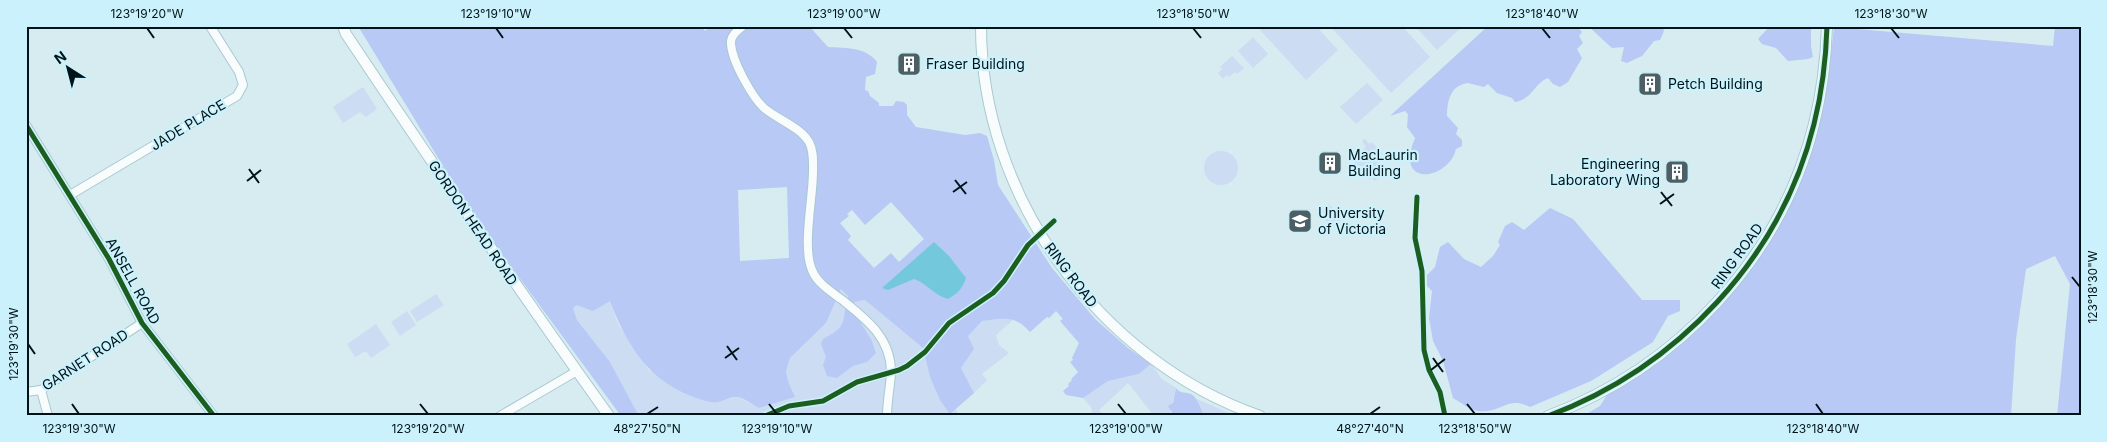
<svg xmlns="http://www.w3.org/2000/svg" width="2107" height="442" font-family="Inter,sans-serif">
	<rect width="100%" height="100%" fill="#d6ecf1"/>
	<g fill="#ccdcf3">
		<polygon points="1264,26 1316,26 1338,50 1306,80 1260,30"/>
		<polygon points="1330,26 1402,26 1430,57 1391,93"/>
		<polygon points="1415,26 1463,26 1437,50"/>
		<polygon points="1253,37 1268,54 1253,68 1238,51"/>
		<polygon points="1232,56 1244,68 1237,74 1235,72 1229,77 1227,75 1223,79 1218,73 1222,69 1220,67"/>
		<polygon points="1367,83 1383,100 1356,124 1340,107"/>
		<polygon points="363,87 377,109 366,117 360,112 343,123 333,107"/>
		<polygon points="1365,139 1369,144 1372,142 1383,154 1378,159 1380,161 1378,164 1382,169 1378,173 1380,176 1375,181 1372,178 1370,180 1354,163 1356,160 1354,158 1366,147 1362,141"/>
		<circle cx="1221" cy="168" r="17"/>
		<polygon points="1329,204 1342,219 1332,228 1319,213"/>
		<path d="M841,289L848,296C841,323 849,325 823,339L837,378L853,366L867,362L871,339L861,323L854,302L865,300L923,348L930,377L950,414L956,409L959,416H639L610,362L577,320L573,308L577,305L610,301L618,324L649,370L714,402L738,397L759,408L795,397L788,381L786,371L790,358L826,323Z"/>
		<polygon points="436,294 444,305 417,322 410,311"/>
		<polygon points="407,311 416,325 400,336 391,322"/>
		<polygon points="1010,318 1014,319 996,335 999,345 1009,353 982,374 987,380 974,393 961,368 974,349 967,336 982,321"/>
		<polygon points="376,324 390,345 371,358 366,351 355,357 347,344"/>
		<polygon points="1151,364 1162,379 1176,388 1170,412 1174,416 1154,416 1128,383 1099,410 1103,415 1093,416 1091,407 1083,398 1108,381 1139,374"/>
		<polygon points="1197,399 1231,414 1231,416 1204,416"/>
	</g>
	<g fill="#b7c9f4" fill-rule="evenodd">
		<path d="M358,26H701L705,31L711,26H809L828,47C846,48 866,47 877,62L875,74L866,77L865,90L868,91L870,96L879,103V106H893L896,101L904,102L907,105V115L916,127L965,135L980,133L987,136L994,160L998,185L1052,268L1095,319L1128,348L1151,364L1139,374L1108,381L1083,398L1066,395L1063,391L1069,386L1068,384L1072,380L1071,379L1078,372L1070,362L1073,360L1072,358L1079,343L1060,321L1063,319L1056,311L1049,318L1047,317L1030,332C1014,314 1004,319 982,321L968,336L974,349L961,368L974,393L950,414L940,400L930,377L923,348L865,300L854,302L861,323L871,339L876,353L867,362L853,366L837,378L827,376L823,365L826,357L821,344L823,339C849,325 841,323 848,296L841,289L826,323L790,358L786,371L788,381L795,397L759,408C753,405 744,398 738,397C729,396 720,404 711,402C656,390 629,352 610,301L593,311L577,305L573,308L577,320L610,362L639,416H621L471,212ZM787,187L789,258L740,261L738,190ZM891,202L924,239L899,262L891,253L874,268L848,240L851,236L840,223L849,216L847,214L852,210L865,225Z"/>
		<path d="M1488,26H1577L1582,32L1579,36L1583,43L1577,49L1582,58L1568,82L1560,87L1553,84L1548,78C1534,83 1533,99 1515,102L1512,98L1497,93L1488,84L1484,87L1468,83C1451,85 1447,100 1447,116L1458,128L1456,134L1462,140V146L1456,149C1449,180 1393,189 1415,138L1407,127L1408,114L1405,111L1390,116Z"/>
		<polygon points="1588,26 1662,26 1664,31 1660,40 1654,41 1642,56 1627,63 1621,61 1624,47 1612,48"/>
		<polygon points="1770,26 1811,26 1811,46 1813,57 1808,59 1788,61 1776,48 1762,44 1758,39"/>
		<polygon points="2055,26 2081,26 2081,416 2057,416 2070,284 2055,256 2026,269 2016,339 2011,416 1583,416 1600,406 1607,395 1662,359 1701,326 1729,296 1759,257 1776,230 1805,171 1818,129 1828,82 1834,27 2053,46"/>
		<path d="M1550,208L1573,219L1642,300H1680V311L1668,316L1653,342L1591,381L1530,407C1507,395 1501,414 1478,411C1470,410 1460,402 1453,398L1443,361L1433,341L1429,318L1432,291L1427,286V275L1435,267L1440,247L1448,242L1464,259L1481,267L1493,256L1500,245L1498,242L1505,226L1512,222L1524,230Z"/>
		<path d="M1176,388C1181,394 1185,392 1191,394C1198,398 1201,409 1204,416H1174L1168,406L1173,403Z"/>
	</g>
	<path fill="#73c9db" d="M934,242L949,256L966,278C963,288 957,294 948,299C932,294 928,284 914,279L888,290L882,288Z"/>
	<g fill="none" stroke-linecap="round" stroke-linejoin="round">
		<g stroke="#a9c9d0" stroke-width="10">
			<g id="minor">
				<path d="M743,26C737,31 730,36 731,44C732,61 752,97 764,108C777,119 800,127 809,142C814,151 813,162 813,172C813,198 802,247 812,270C817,283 830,291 841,299C866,319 892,338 891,374C890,388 887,402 887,416"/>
				<polyline points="26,125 109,259 142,323 214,416"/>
				<polyline points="70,195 237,96 243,85 239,72 210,26"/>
				<polyline points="41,390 48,416"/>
				<polyline points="26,392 41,390 142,323"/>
				<polyline points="500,416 577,371"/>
			</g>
		</g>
		<g stroke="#a9c9d0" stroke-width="12">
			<g id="tertiary">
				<path d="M343,26L346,34C432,163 519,290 609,416"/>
				<path d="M981,26C981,197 1099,360 1260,416"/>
				<path d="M1548,416C1677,368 1781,258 1814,124C1822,92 1826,60 1827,26"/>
			</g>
		</g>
		<use href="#minor" stroke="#f9fcfd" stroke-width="8"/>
		<use href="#tertiary" stroke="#f9fcfd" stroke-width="10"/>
		<g stroke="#cbf2fc" stroke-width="8">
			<g id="cycleway">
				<polyline points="26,125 109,259 142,323 214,416"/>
				<polyline points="1417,197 1415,238 1422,271 1424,350 1429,370 1440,392 1445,416"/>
				<polyline points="765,416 789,406 823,401 857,382 899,370 907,366 925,352 949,323 993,293 1004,281 1028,245 1054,221"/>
				<path d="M1548,416C1677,368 1781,258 1814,124C1822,92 1826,60 1827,26"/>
			</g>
		</g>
		<use href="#cycleway" stroke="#1b5e20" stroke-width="5"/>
	</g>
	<path fill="none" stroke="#001318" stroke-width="2" d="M147,28L154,38M496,28L503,38M844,28L852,38M1193,28L1201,38M1542,28L1550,38M1891,28L1899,38M249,169L259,183M955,180L966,194M247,181L261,170M953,192L967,182M1661,192L1672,206M1660,204L1674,194M2072,277L2080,287M28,344L35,354M727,346L737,360M725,358L739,348M1433,358L1443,372M1431,370L1445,359M72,404L79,414M420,404L428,414M769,404L777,414M1118,404L1126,414M1467,404L1475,414M1816,404L1823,414M647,414L658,407M1370,414L1380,407"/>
	<defs>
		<g id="building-square" transform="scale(1.25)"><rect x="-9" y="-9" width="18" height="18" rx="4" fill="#4b5f64" stroke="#cbf2fc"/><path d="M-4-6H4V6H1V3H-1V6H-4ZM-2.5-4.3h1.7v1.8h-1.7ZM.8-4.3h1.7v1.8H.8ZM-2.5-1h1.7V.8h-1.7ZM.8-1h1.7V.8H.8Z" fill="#fff"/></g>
		<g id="university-square" transform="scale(1.25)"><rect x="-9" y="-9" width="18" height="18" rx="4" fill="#4b5f64" stroke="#cbf2fc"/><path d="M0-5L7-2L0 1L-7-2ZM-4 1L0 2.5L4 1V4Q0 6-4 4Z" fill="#fff"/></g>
	</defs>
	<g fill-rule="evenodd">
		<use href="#building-square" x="909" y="64"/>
		<use href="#building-square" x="1650" y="84"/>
		<use href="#building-square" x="1330" y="163"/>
		<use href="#building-square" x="1677" y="172"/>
		<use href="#university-square" x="1300" y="221"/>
	</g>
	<g text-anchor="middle" stroke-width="4.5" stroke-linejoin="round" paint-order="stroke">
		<g font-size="14" fill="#001318" stroke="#cbf2fc" text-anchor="start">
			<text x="926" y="69">Fraser Building</text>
			<text x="1668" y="89">Petch Building</text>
			<text x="1348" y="160">MacLaurin<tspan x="1348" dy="16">Building</tspan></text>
			<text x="1660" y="169" text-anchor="end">Engineering<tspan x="1660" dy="16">Laboratory Wing</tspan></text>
			<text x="1318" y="218">University<tspan x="1318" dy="16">of Victoria</tspan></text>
		</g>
		<g font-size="14" fill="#001318" stroke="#cbf2fc">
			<text transform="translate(188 125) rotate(-31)" y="5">JADE PLACE</text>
			<text transform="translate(473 223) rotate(56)" y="5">GORDON HEAD ROAD</text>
			<text transform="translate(1737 256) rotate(-54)" y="5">RING ROAD</text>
			<text transform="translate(1071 275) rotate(53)" y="5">RING ROAD</text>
			<text transform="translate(133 281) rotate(61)" y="5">ANSELL ROAD</text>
			<text transform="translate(85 360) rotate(-33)" y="5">GARNET ROAD</text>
		</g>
	</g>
	<rect width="2107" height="442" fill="none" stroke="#cbf2fc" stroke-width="55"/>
	<g transform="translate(68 68) rotate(324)" stroke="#cbf2fc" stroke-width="4" paint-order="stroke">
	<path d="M0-4L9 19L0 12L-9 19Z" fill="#001318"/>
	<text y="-8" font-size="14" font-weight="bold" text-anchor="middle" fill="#001318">N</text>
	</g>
	<rect x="28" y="28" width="2052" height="386" fill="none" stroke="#001318" stroke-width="2"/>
	<g font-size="12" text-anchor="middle" fill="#001318">
		<text x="147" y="18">123°19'20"W</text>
		<text x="496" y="18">123°19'10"W</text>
		<text x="844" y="18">123°19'00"W</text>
		<text x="1193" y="18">123°18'50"W</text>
		<text x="1542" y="18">123°18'40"W</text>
		<text x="1891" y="18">123°18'30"W</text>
		<text transform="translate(2093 287) rotate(-90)" y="4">123°18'30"W</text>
		<text transform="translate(14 344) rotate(-90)" y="4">123°19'30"W</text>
		<text x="79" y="433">123°19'30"W</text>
		<text x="428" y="433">123°19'20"W</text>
		<text x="647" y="433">48°27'50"N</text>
		<text x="777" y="433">123°19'10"W</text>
		<text x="1126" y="433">123°19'00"W</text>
		<text x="1370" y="433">48°27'40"N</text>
		<text x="1475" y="433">123°18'50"W</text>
		<text x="1823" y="433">123°18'40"W</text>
	</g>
</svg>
